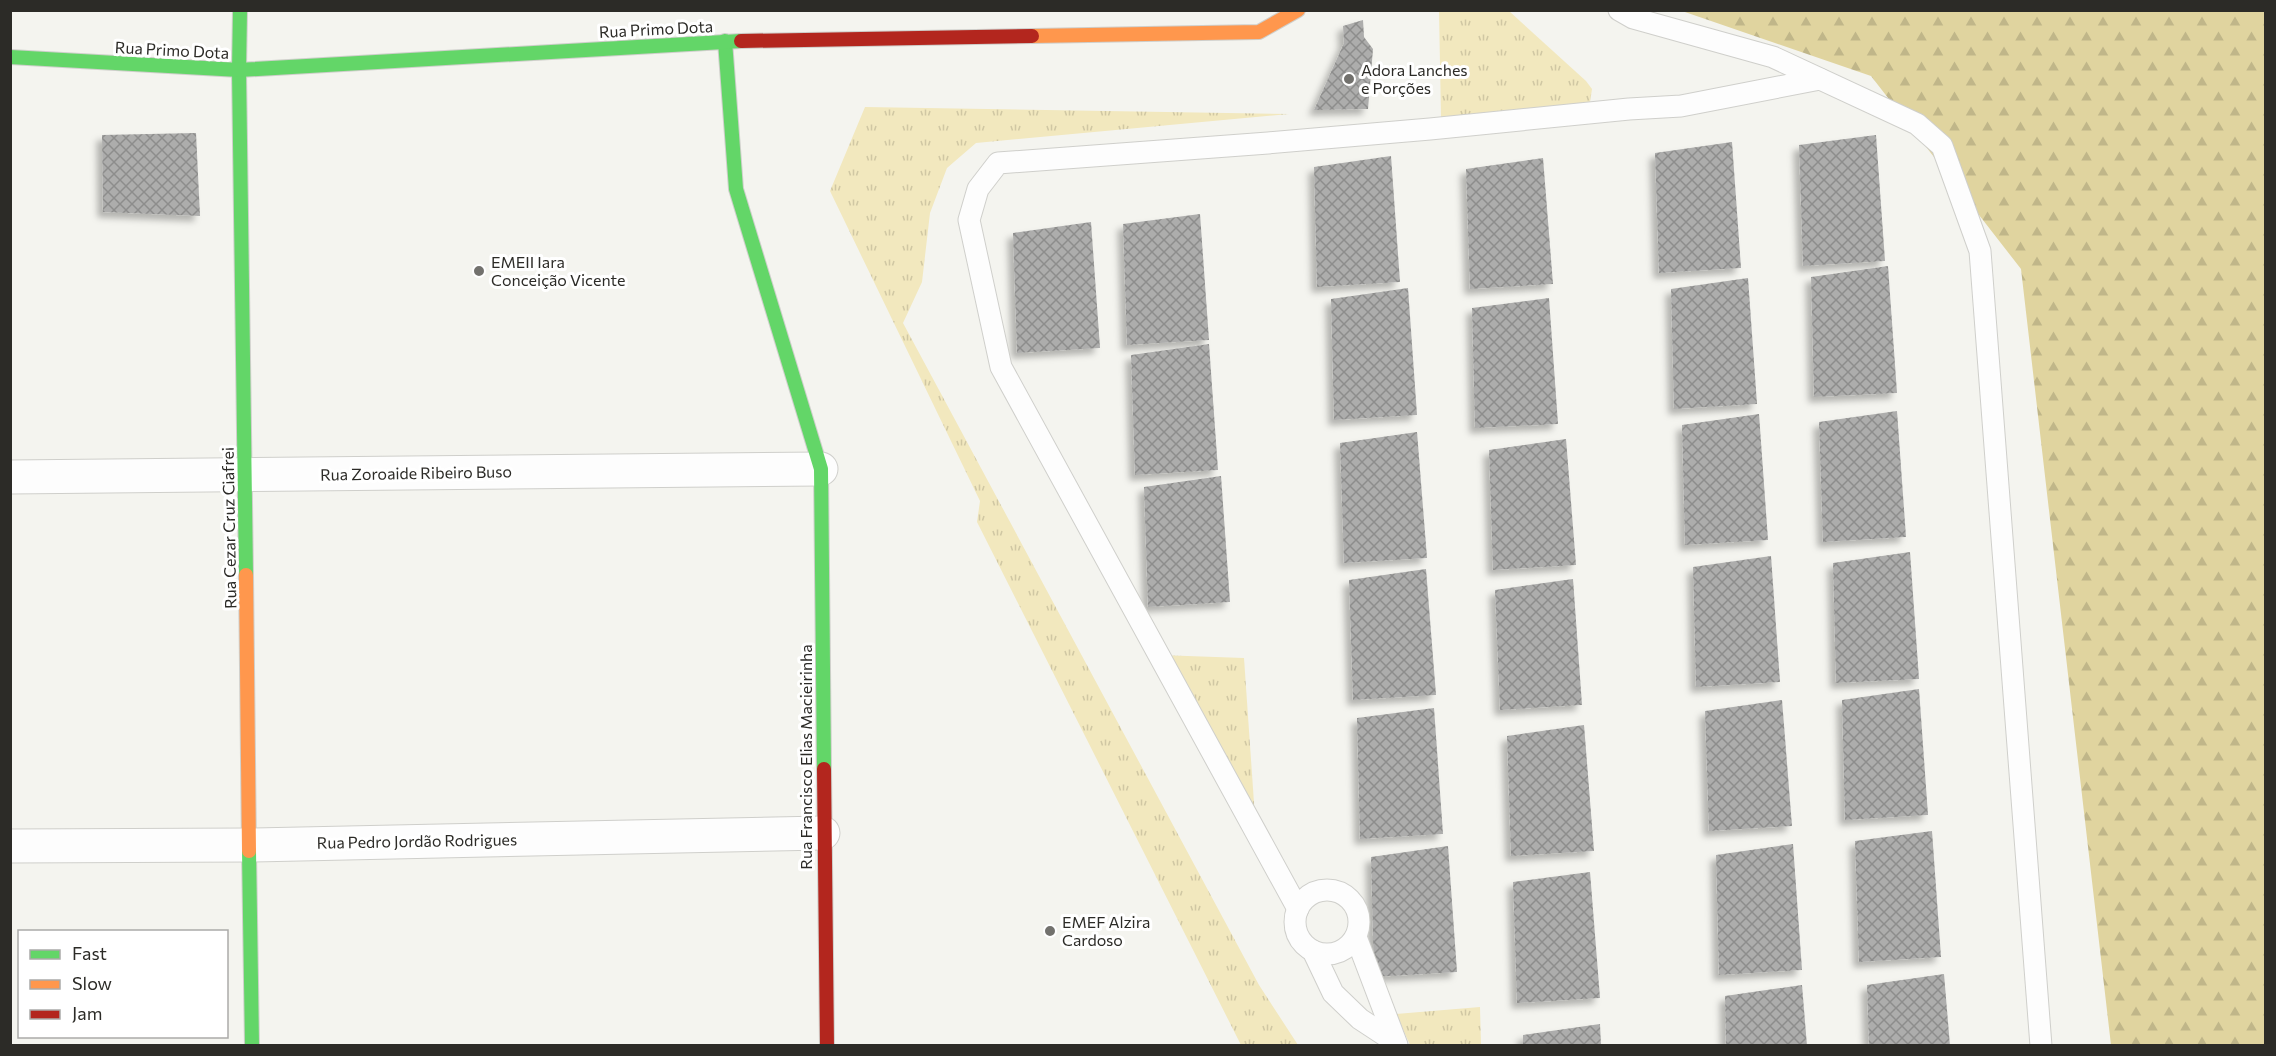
<svg xmlns="http://www.w3.org/2000/svg" width="2276" height="1056" font-family="Commissioner,sans-serif">
	<defs>
		<pattern id="grass-tufts" width="24" height="20" patternUnits="userSpaceOnUse" patternTransform="scale(1.5)"><rect width="24" height="20" fill="#f2e8be"/><path d="M3 7l-1-3M5 7V3M7 7l1-3M15 17l-1-3M17 17v-4M19 17l1-3" fill="none" stroke="#d0c7a3"/></pattern>
		<pattern id="forest-firs" width="22" height="20" patternUnits="userSpaceOnUse" patternTransform="scale(1.5)"><rect width="22" height="20" fill="#e0d49f"/><path d="M5 1l3.5 6h-7zM16 11l3.5 6h-7z" fill="#c0b689"/></pattern>
		<pattern id="building-cross-hatch" width="8" height="8" patternUnits="userSpaceOnUse" patternTransform="scale(1.5)"><rect width="8" height="8" fill="#adadac"/><path d="M0 0l8 8M0 8l8-8" fill="none" stroke="#8d8d8c"/></pattern>
		<filter id="shadow"><feDropShadow dx="-5.5" dy="5.5" stdDeviation="3" flood-color="#0004"/></filter>
	</defs>
	<rect width="100%" height="100%" fill="#f4f4ef"/>
	<g fill="url(#grass-tufts)">
		<polygon points="1439,11 1509,11 1586,81 1592,89 1590,102 1441,117"/>
		<polygon points="865,107 1289,114 976,143 947,168 930,213 922,282 903,323 1259,985 1298,1045 1241,1045 977,522 980,501 830,191"/>
		<polygon points="1159,655 1244,658 1256,832"/>
		<polygon points="1480,1007 1481,1045 1410,1045 1396,1014"/>
	</g>
	<polygon fill="url(#forest-firs)" points="1682,11 2265,11 2265,1045 2111,1045 2021,269 1871,76"/>
	<g fill="url(#building-cross-hatch)" filter="url(#shadow)">
		<polygon points="1363,20 1364,37 1373,49 1368,109 1314,110 1344,43 1343,26"/>
		<polygon points="196,133 200,216 103,212 102,135"/>
		<polygon points="1876,135 1885,261 1803,266 1799,145"/>
		<polygon points="1732,142 1741,268 1659,273 1655,153"/>
		<polygon points="1391,156 1400,282 1317,287 1314,167"/>
		<polygon points="1543,158 1553,284 1470,289 1466,169"/>
		<polygon points="1200,214 1209,340 1127,345 1123,224"/>
		<polygon points="1091,222 1100,348 1017,353 1013,233"/>
		<polygon points="1888,266 1897,393 1814,397 1811,277"/>
		<polygon points="1748,278 1757,404 1674,409 1671,289"/>
		<polygon points="1408,288 1417,415 1334,420 1331,299"/>
		<polygon points="1549,298 1558,424 1475,428 1472,308"/>
		<polygon points="1209,344 1218,470 1135,475 1131,355"/>
		<polygon points="1897,411 1906,537 1823,542 1819,422"/>
		<polygon points="1759,414 1768,540 1685,545 1682,425"/>
		<polygon points="1417,432 1427,558 1344,563 1340,443"/>
		<polygon points="1566,439 1576,565 1493,570 1489,450"/>
		<polygon points="1221,476 1230,602 1148,607 1144,487"/>
		<polygon points="1910,552 1919,679 1836,683 1833,563"/>
		<polygon points="1771,556 1780,682 1696,687 1693,567"/>
		<polygon points="1426,569 1436,695 1353,700 1349,580"/>
		<polygon points="1573,579 1582,705 1500,710 1495,590"/>
		<polygon points="1919,689 1928,815 1845,820 1842,700"/>
		<polygon points="1782,700 1792,826 1709,831 1705,711"/>
		<polygon points="1434,708 1443,834 1360,839 1357,718"/>
		<polygon points="1584,725 1594,851 1511,856 1507,736"/>
		<polygon points="1932,831 1941,957 1859,962 1855,841"/>
		<polygon points="1793,844 1802,970 1719,975 1716,855"/>
		<polygon points="1448,846 1457,972 1374,977 1371,857"/>
		<polygon points="1590,872 1600,998 1517,1003 1513,882"/>
		<polygon points="1944,974 1950,1046 1869,1046 1867,985"/>
		<polygon points="1802,985 1807,1046 1726,1046 1725,996"/>
		<polygon points="1600,1024 1601,1046 1523,1046 1523,1035"/>
	</g>
	<g fill="none" stroke-linecap="round" stroke-linejoin="round">
		<g stroke="#cfcfcb" stroke-width="23">
			<g id="lane">
				<polyline points="1619,10 1633,18 1773,57 1917,124 1942,146 1980,251 2041,1046"/>
				<circle cx="1327" cy="922" r="32"/>
				<polyline points="1298,909 1001,367 969,220 978,189 998,163 1268,143 1430,129 1629,109 1681,106 1820,79"/>
				<polyline points="1356,937 1397,1045"/>
				<polyline points="1313,951 1333,993 1360,1019 1395,1042"/>
			</g>
		</g>
		<g stroke="#cfcfcb" stroke-width="35">
			<g id="street">
				<polyline points="10,477 821,469"/>
				<polyline points="10,846 250,845 823,833"/>
			</g>
		</g>
		<g stroke="#cfcfcb" stroke-width="16">
			<g id="fast">
				<polyline points="240,10 239,70 246,575"/>
				<polyline points="725,41 736,189 821,469 824,769"/>
				<polyline points="10,57 239,70 741,41"/>
				<polyline points="249,851 252,1046"/>
			</g>
		</g>
		<g stroke="#cfcfcb" stroke-width="16">
			<g id="slow">
				<polyline points="1032,36 1259,32 1298,10"/>
				<polyline points="246,575 249,851"/>
			</g>
		</g>
		<g stroke="#cfcfcb" stroke-width="16">
			<g id="jam">
				<polyline points="741,41 1032,36"/>
				<polyline points="824,769 827,1046"/>
			</g>
		</g>
		<use href="#lane" stroke="#fdfdfd" stroke-width="21"/>
		<use href="#street" stroke="#fdfdfd" stroke-width="33"/>
		<use href="#fast" stroke="#63d668" stroke-width="14"/>
		<use href="#slow" stroke="#ff974d" stroke-width="14"/>
		<use href="#jam" stroke="#b3261e" stroke-width="14"/>
	</g>
	<g fill="#72716d" stroke="#fff" stroke-width="2">
		<circle cx="1349" cy="79" r="6"/>
		<circle cx="479" cy="271" r="6"/>
		<circle cx="1050" cy="931" r="6"/>
	</g>
	<g text-anchor="middle" stroke-width="6" stroke-linejoin="round" paint-order="stroke">
		<g font-size="16" fill="#2c2b27" stroke="#fff">
			<text transform="translate(656 29) rotate(-3)" y="6">Rua Primo Dota</text>
			<text transform="translate(172 50) rotate(3)" y="6">Rua Primo Dota</text>
			<text transform="translate(416 473) rotate(-1)" y="6">Rua Zoroaide Ribeiro Buso</text>
			<text transform="translate(229 528) rotate(-91)" y="6">Rua Cezar Cruz Ciafrei</text>
			<text transform="translate(806 757) rotate(-90)" y="6">Rua Francisco Elias Macieirinha</text>
			<text transform="translate(417 841) rotate(-1)" y="6">Rua Pedro Jordão Rodrigues</text>
		</g>
		<g font-size="16" fill="#2c2b27" stroke="#fff" text-anchor="start">
			<text x="1361" y="76">Adora Lanches<tspan x="1361" dy="18">e Porções</tspan></text>
			<text x="491" y="268">EMEII Iara<tspan x="491" dy="18">Conceição Vicente</tspan></text>
			<text x="1062" y="928">EMEF Alzira<tspan x="1062" dy="18">Cardoso</tspan></text>
		</g>
	</g>
	<rect width="2276" height="1056" fill="none" stroke="#2c2b27" stroke-width="24"/>
	<rect x="18" y="930" width="210" height="108" fill="#ffffff" stroke="#abaaa9" stroke-width="1.5"/>
	<rect x="30" y="950" width="30" height="9" fill="#63d668" stroke="#abaaa9" stroke-width="1.5"/>
	<text x="72" y="960" font-size="18" fill="#2c2b27">Fast</text>
	<rect x="30" y="980" width="30" height="9" fill="#ff974d" stroke="#abaaa9" stroke-width="1.5"/>
	<text x="72" y="990" font-size="18" fill="#2c2b27">Slow</text>
	<rect x="30" y="1010" width="30" height="9" fill="#b3261e" stroke="#abaaa9" stroke-width="1.5"/>
	<text x="72" y="1020" font-size="18" fill="#2c2b27">Jam</text>
</svg>
